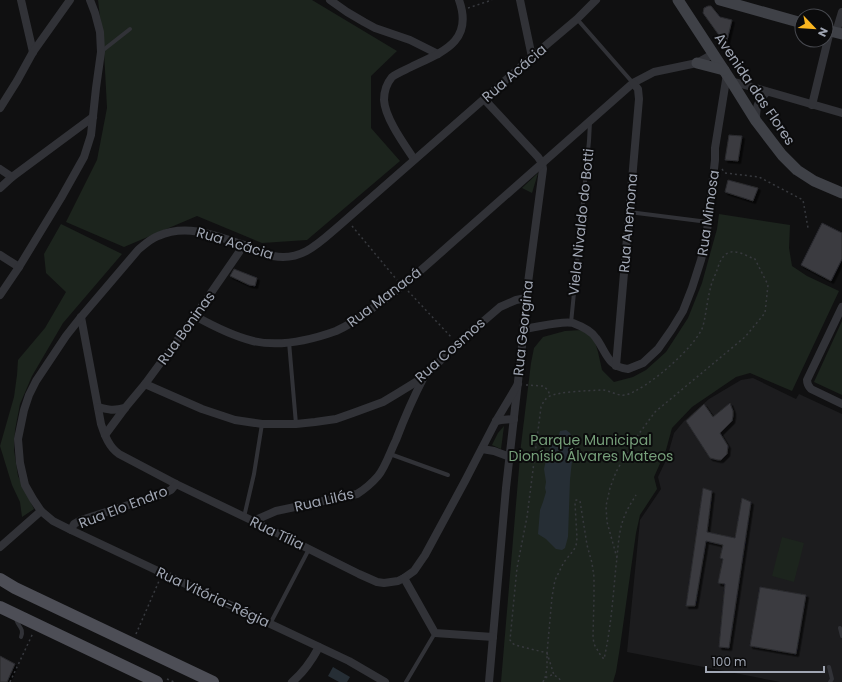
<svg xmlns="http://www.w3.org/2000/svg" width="842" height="682" font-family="Poppins,sans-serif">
	<defs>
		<filter id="shadow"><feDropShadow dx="2.5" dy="2.5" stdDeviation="0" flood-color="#0009"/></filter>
	</defs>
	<rect width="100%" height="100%" fill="#101011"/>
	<polygon fill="#1c1c1e" points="753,378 796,399 799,394 842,414 842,682 780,682 627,652 640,520 661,489 658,477 667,458 674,433 684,421 709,399 741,380"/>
	<g fill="#1c241d">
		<polygon points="98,0 312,0 397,51 371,76 371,128 400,161 307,240 262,243 197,216 124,247 66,222 97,160 107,108 104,51"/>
		<polygon points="538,173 532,193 522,188"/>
		<polygon points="719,214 790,225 789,248 792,266 807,276 839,291 792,391 750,373 736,377 692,407 672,428 666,450 654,477 657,489 640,515 636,533 620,647 616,672 613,682 501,682 521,445 531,363 534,348 543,337 565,331 582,330 594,339 598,352 602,370 614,382 633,377 646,370 666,352 688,318 702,283 717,229"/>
		<polygon points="61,224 122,254 63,323 32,376 20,404 15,430 14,450 18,476 34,509 22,517 20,502 12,485 0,446 14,397 17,375 18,360 45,328 66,292 46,273 44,254"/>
		<polygon points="842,321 842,395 814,382"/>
		<polygon points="504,426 501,449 492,445 498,433"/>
		<polygon points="782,537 804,543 794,582 772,576"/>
	</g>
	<g fill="#262e35">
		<polygon points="566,430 570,433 574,441 570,480 568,537 565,548 562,550 556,549 546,539 538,534 540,510 543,502 546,492 545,488 546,482 544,469 547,455 551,444 559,435 560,431"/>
		<polygon points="333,667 350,677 347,682 339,682 328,676"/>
	</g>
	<g fill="#3a3b3f" stroke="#2a2a2e" filter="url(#shadow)">
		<polygon points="708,6 711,6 720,17 732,20 726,45 703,13 704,8"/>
		<polygon points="729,135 742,136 738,161 725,160"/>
		<polygon points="728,180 758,188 753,201 725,192"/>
		<polygon points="822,223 842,233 842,259 831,281 801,265"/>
		<polygon points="234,269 257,278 255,286 249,285 230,276"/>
		<polygon points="730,403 733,411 733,416 732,421 720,433 728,446 727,454 721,460 718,460 710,458 686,421 704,404 713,417"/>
		<polygon points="703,488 712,491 707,532 735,538 742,498 751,502 729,648 719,647 725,584 718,583 723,559 720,558 723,545 706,541 695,606 686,606"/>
		<polygon points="760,587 806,595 796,654 750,646"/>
		<polygon points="0,656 15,664 7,682 0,682"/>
	</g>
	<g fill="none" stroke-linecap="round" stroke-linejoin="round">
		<g stroke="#37393e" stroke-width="1.5" stroke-dasharray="2 3" stroke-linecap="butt">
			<polyline points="468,8 492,0"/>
			<polyline points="722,169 725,173 759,177 803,200 808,228"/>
			<polyline points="352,226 397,280"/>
			<polyline points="408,291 452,338"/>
			<polyline points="526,385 543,386 548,390 550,396"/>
			<path d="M617,558L607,522L606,506L610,488L616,472L625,456L638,435L655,412L745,337L765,313L768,285L755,259C746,256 735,248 726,254C721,258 719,264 717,270C715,276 711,283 710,290C707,302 706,314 703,326C697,346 645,391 625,395C618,396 613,392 607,391C605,390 603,390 601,390C588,391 559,391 548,397C544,400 543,403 541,407L527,517L517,568L510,640L512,643L515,645L547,653L552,597L555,580L564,562L573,551L576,546L577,538L575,503L576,500H578L580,501L587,545L592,563L594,577V597L593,637L594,644L601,656L604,659C611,628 613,597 616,566C618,551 618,535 623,520C626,511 631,503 636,495"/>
			<polyline points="136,634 159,581"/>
			<polyline points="545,678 547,668 547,653 554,675"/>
			<polyline points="167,679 174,682"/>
			<polyline points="10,682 33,633"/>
			<path d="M543,682C545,677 549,675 554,675L559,678L561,682"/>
		</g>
		<g stroke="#313237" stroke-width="4">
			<polyline points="577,19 633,83"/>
			<polyline points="102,51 130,29"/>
			<polyline points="629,212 708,222"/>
			<polyline points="571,323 589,141 590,122"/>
			<polyline points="289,342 296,424"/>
			<polyline points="390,454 448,475"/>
			<polyline points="244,517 254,474 262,424"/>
			<path d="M16,617C16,626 25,627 21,637"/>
			<polyline points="270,624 309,549"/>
			<polyline points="840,628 842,636"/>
			<polyline points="829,667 832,679 830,682"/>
			<polyline points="406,682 435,633"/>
		</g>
		<g stroke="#313237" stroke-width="8">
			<polyline points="21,0 33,52"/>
			<polyline points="330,0 347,12 364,22 375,28 410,40 438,54"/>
			<polyline points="520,0 532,57"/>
			<polyline points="836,32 842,12"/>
			<polyline points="731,81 842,113"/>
			<polyline points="484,99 538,157 542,163 543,169 526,298 522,346 506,488 489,682"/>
			<polyline points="812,105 830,31"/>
			<polyline points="0,108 17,81 33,52 70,0"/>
			<path d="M756,121C756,107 757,102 767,92"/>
			<path d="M414,159C404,144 385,118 384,100C384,92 387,83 392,77C397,73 405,70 411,67C442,52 474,42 459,0"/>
			<polyline points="0,169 12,177"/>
			<polyline points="0,188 12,177 93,117"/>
			<polyline points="0,255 19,267"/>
			<polyline points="0,295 19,267 61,198 84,157 91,135 96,88 101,52 100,32 95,13 90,0"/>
			<path d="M842,307L807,380C807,384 808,386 811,389L842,404"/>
			<path d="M195,316C213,326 233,336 253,341C279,347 311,340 336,331C347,326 358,319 367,312C402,289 432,260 463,233C519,183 576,133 633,83L654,72L697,63L713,54"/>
			<path d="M81,317L101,424C105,436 109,447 119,454L176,484L253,521L359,574L377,582L384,583L398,581L404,578L414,571L425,555L465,481L496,421L518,384"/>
			<path d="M523,329C535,328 562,320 573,323C581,326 591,330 596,338C606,351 607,367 628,369L643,363L658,349L672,329L683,311L692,288L701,260L706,240L715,160V148L727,74"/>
			<polyline points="616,366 639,99 638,89 633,83"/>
			<polyline points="145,384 202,409 235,420 262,424 296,424 315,422 336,419 353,413 383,402 398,393 424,377 457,344 500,307 516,300 526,298"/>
			<path d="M98,407C109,410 113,411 125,408"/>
			<polyline points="496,421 501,420 514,419"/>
			<polyline points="105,435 125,408 145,384 195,316 244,245"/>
			<polyline points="482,449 494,451 510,457"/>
			<path d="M253,521L276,511L357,494C365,489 372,483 378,476C385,468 391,450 396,440C404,419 413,398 424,377"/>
			<polyline points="71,530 74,524 81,520 163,494 171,490 176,484"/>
			<polyline points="0,547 41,511"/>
			<polyline points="404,578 435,633 493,637"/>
			<path d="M292,682C303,673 312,660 319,647"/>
			<path d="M385,682L349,661L71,530L53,521L41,511L33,499L25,485L20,463L18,439L24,410L29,395L36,381L66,336L81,317L138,250C144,245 150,239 158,236C185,224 212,234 238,243C250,248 262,252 273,256C302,262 320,242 340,225L532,57L577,19L596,0"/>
		</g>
		<g stroke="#3f4147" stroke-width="11">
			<polyline points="678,0 731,81 756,121 782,155 797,170 814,181 842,193"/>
			<polyline points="720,0 802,23"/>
			<polyline points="826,30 842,34"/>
			<polyline points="697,63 724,70"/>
		</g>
		<g stroke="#4d4e56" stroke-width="12">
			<polyline points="0,579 15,588 213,682"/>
			<polyline points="0,607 157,682"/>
		</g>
	</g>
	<g text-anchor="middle" stroke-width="4" stroke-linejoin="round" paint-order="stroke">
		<g font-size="14" fill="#a0a6b3" stroke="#0b0b0c">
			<text transform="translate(514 73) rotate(-41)" y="5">Rua Acácia</text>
			<text transform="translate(755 89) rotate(56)" y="5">Avenida das Flores</text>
			<text transform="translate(708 213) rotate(-82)" y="5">Rua Mimosa</text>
			<text transform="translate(581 222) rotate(-84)" y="5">Viela Nivaldo do Botti</text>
			<text transform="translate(628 223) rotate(-85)" y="5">Rua Anemona</text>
			<text transform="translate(235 243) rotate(17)" y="5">Rua Acácia</text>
			<text transform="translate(384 297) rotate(-37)" y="5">Rua Manacá</text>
			<text transform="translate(186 328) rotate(-54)" y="5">Rua Boninas</text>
			<text transform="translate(523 328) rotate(-84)" y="5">Rua Georgina</text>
			<text transform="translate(450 350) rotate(-42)" y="5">Rua Cosmos</text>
			<text transform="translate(324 500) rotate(-13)" y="5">Rua Lilás</text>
			<text transform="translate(123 507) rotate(-21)" y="5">Rua Elo Endro</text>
			<text transform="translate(277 533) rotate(26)" y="5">Rua Tília</text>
			<text transform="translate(213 597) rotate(25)" y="5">Rua Vitória-Régia</text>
		</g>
		<g font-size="14" fill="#769f7a" stroke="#0b0b0c">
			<text x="591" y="445">Parque Municipal<tspan x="591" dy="16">Dionísio Álvares Mateos</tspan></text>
		</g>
	</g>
	<g transform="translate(814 28) rotate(115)"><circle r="19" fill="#0b0b0c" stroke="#47494f"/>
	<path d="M0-3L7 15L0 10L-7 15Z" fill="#f9b520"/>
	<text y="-6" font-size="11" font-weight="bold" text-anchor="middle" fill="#a0a6b3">N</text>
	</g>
	<path d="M706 666v6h118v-6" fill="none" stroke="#a0a6b3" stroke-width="2"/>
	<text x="712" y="666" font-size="12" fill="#a0a6b3" stroke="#0b0b0c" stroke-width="3" paint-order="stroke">100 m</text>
</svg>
